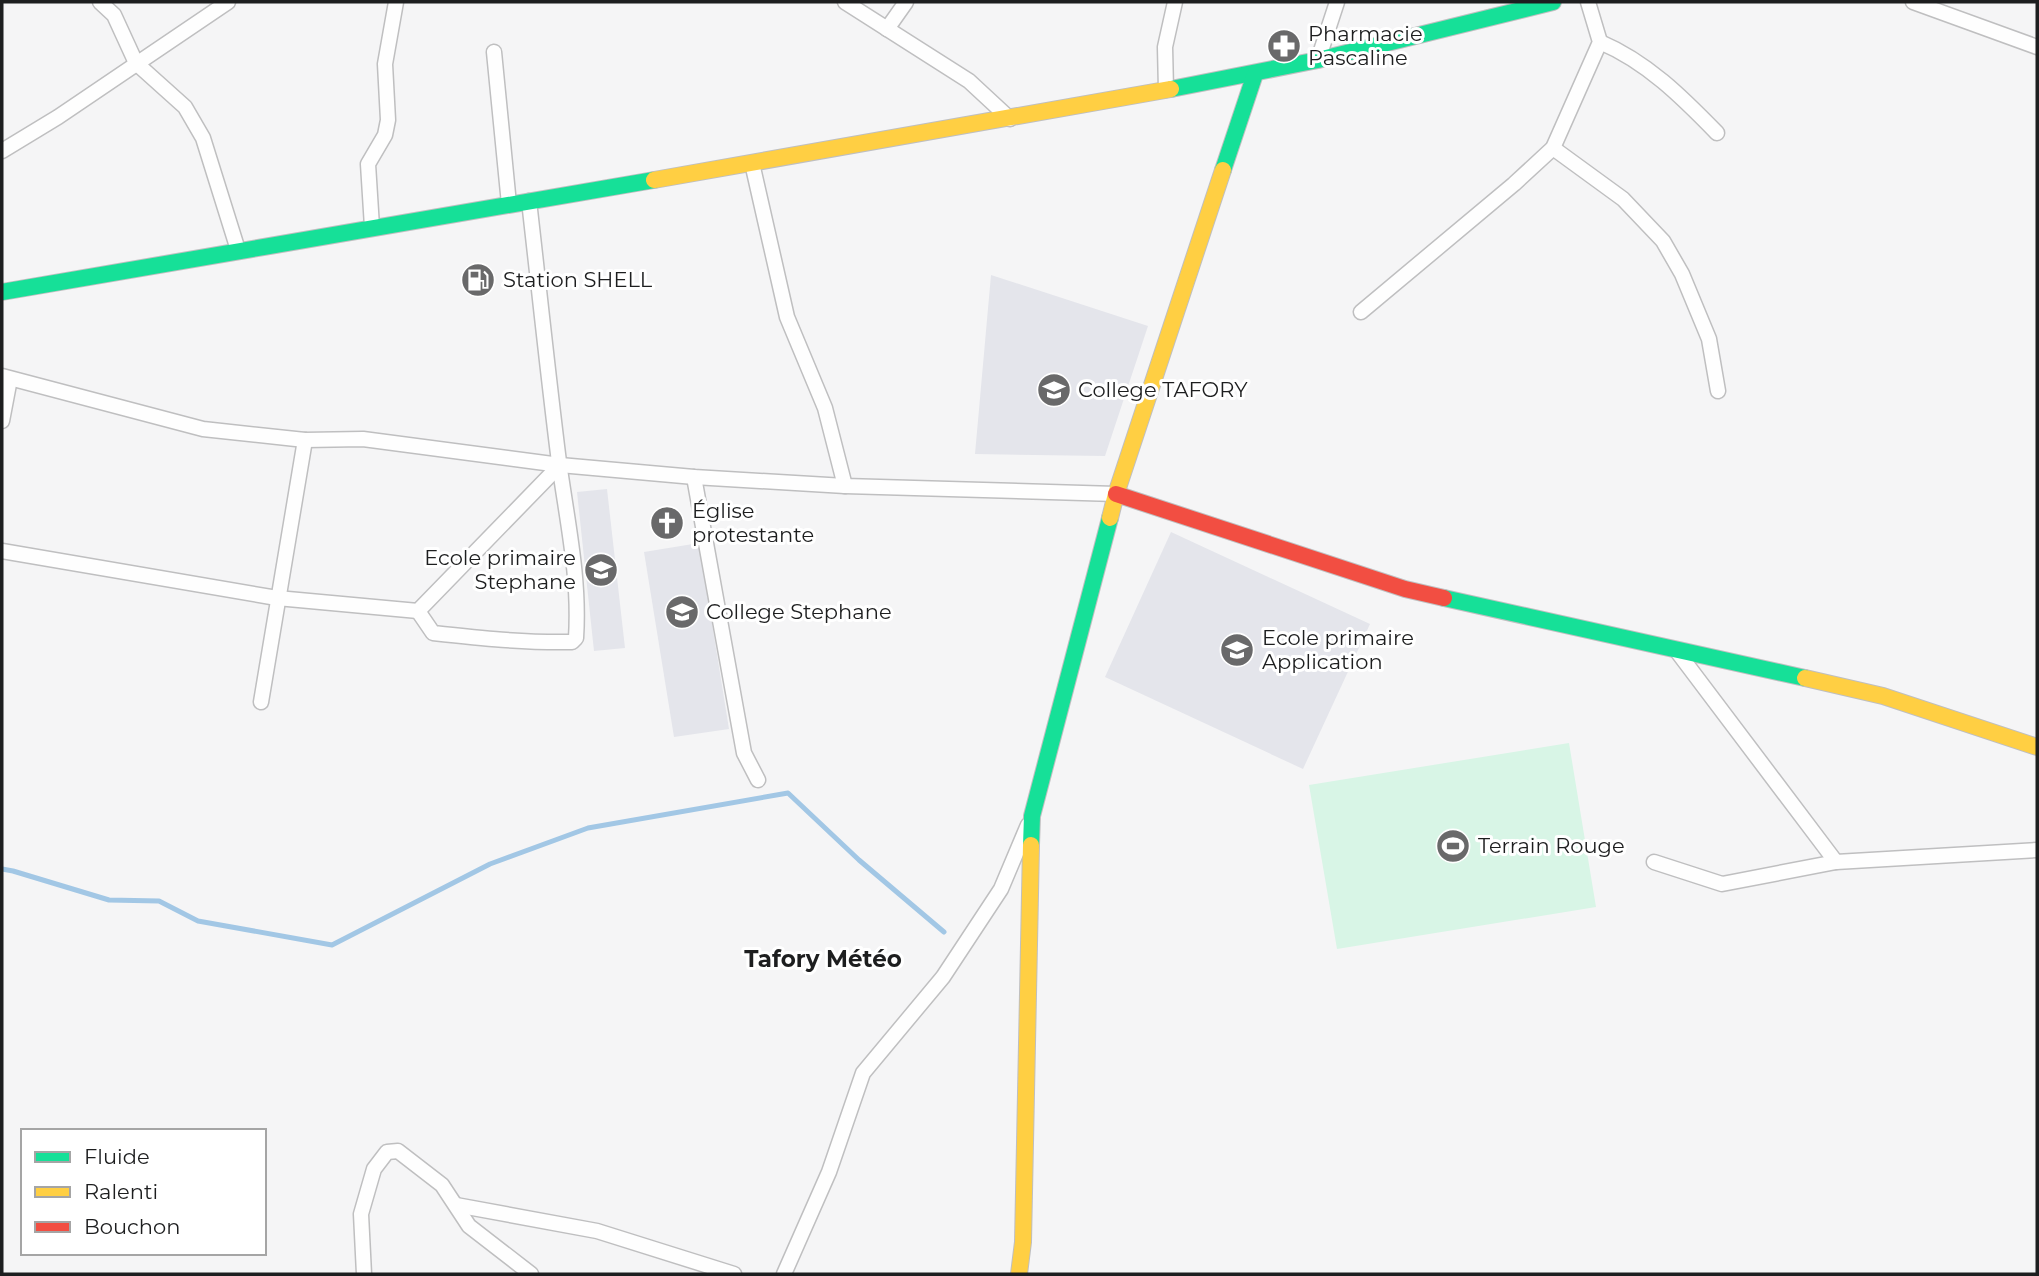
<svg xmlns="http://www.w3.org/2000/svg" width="2039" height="1276" font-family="Montserrat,sans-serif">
	<rect width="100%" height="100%" fill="#f5f5f6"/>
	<g fill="#e4e5eb">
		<polygon points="991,275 1148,326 1105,456 975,454"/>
		<polygon points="607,489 625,648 594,651 577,492"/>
		<polygon points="1171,532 1370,624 1303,769 1105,677"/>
		<polygon points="699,543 729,729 674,737 644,552"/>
	</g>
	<polygon fill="#d8f5e6" points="1569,743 1596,907 1337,949 1309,785"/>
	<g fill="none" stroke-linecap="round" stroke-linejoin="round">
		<polyline stroke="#a2c7e5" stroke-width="5" points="2,869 13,871 109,900 159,901 198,921 332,945 490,864 588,828 788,793 859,860 944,932"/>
		<g stroke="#bfbfc0" stroke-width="17">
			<g id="street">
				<polyline points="100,2 114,15 136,63 185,107 203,138 238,250"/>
				<polyline points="845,2 969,81 1010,119"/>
				<polyline points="1913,2 2037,47"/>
				<polyline points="887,29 906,2"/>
				<path d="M1600,42C1647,62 1682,97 1717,133"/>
				<polyline points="494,52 509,204"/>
				<polyline points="1318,60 1337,2"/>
				<polyline points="1166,90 1165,47 1175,2"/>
				<polyline points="1553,148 1623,199 1663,241 1682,274 1709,339 1718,391"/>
				<polyline points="2,151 58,117 228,2"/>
				<polyline points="752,163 787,317 825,408 845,486"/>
				<polyline points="372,227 368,164 385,135 388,120 385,64 396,2"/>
				<polyline points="1361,312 1514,184 1553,148 1600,42 1588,2"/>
				<polyline points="2,376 203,429 305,440 363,439 560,465 694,477 845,486 1116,494"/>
				<polyline points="2,421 10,379"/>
				<polyline points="694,477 744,753 758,780"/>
				<polyline points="2,551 277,598 418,611 560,465"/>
				<path d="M418,611L433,633C479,638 525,643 572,642L576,638C580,578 567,521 559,462C548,375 539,288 529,201"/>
				<polyline points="1676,650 1836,862"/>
				<polyline points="261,702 305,440"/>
				<polyline points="1654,862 1722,884 1836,862 2037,850"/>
				<polyline points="456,1205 597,1231 734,1274"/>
				<polyline points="364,1274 361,1214 374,1169 387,1152 398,1151 442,1185 469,1226 531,1274"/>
				<polyline points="784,1274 829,1172 863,1073 943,977 1001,889 1028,825"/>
			</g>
		</g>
		<g stroke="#bfbfc0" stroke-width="18">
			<g id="fast">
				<polyline points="1171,89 1318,60 1553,2"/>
				<polyline points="1223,170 1255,74"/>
				<polyline points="2,292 654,180"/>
				<polyline points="1444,598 1805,678"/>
				<polyline points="1031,845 1032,816 1110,518"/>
			</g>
		</g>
		<g stroke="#bfbfc0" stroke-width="18">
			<g id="slow">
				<polyline points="654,180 1171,89"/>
				<polyline points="1110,518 1116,494 1223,170"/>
				<polyline points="1805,678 1883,696 2037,747"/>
				<polyline points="1019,1274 1023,1242 1031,845"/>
			</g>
		</g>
		<g stroke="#bfbfc0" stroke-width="18">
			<polyline id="jam" points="1116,494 1405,589 1444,598"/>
		</g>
		<use href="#street" stroke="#fefefe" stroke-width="14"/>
		<use href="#fast" stroke="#16e098" stroke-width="16"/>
		<use href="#slow" stroke="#ffcf43" stroke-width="16"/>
		<use href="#jam" stroke="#f24e42" stroke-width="16"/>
	</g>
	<defs>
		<g id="pharmacy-disc" transform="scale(1.75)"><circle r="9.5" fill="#69696a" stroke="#fff"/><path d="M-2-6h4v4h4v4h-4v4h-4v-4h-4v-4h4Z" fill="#fff"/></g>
		<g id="fuel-disc" transform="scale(1.75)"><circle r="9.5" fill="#69696a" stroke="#fff"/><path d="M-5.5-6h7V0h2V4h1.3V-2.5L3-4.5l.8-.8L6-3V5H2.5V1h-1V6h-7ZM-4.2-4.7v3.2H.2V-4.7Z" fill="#fff"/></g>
		<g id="university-disc" transform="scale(1.75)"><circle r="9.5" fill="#69696a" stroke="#fff"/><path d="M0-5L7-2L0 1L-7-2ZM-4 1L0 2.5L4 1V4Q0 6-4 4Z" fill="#fff"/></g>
		<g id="church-disc" transform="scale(1.75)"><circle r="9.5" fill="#69696a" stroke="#fff"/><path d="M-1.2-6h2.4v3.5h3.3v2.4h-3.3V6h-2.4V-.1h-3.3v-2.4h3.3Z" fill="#fff"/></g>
		<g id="school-disc" transform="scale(1.75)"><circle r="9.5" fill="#69696a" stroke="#fff"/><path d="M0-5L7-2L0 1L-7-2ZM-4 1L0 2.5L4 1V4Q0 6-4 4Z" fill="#fff"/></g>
		<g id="stadium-disc" transform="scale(1.75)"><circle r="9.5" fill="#69696a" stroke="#fff"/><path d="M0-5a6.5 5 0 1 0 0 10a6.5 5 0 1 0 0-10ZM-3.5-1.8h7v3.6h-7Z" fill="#fff"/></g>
	</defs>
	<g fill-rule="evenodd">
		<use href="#pharmacy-disc" x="1284" y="46"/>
		<use href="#fuel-disc" x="478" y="280"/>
		<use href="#university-disc" x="1054" y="390"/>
		<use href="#church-disc" x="667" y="523"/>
		<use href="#school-disc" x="601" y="570"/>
		<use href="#university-disc" x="682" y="612"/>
		<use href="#school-disc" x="1237" y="650"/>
		<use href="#stadium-disc" x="1453" y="846"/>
	</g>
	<g text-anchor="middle" stroke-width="6" stroke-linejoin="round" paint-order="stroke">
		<g font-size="21" fill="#1d1e1f" stroke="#fff" text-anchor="start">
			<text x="1308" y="41">Pharmacie<tspan x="1308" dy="24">Pascaline</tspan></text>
			<text x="503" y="287">Station SHELL</text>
			<text x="1078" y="397">College TAFORY</text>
			<text x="692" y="518">Église<tspan x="692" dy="24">protestante</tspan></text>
			<text x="576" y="565" text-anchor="end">Ecole primaire<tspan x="576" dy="24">Stephane</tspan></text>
			<text x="706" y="619">College Stephane</text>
			<text x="1262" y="645">Ecole primaire<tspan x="1262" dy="24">Application</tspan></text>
			<text x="1478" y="853">Terrain Rouge</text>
		</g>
		<g font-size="23" font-weight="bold" fill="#1d1e1f" stroke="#fff">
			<text x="823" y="967">Tafory Météo</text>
		</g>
	</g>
	<rect width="2039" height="1276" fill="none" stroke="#1d1e1f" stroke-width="7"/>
	<rect x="21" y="1129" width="245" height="126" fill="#ffffff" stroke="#a5a5a5" stroke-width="2"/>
	<rect x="35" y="1152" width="35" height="10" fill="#16e098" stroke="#a5a5a5" stroke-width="2"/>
	<text x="84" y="1164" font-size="21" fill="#1d1e1f">Fluide</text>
	<rect x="35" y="1187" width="35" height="10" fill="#ffcf43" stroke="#a5a5a5" stroke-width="2"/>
	<text x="84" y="1199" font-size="21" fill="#1d1e1f">Ralenti</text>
	<rect x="35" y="1222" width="35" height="10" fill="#f24e42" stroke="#a5a5a5" stroke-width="2"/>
	<text x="84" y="1234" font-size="21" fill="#1d1e1f">Bouchon</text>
</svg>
